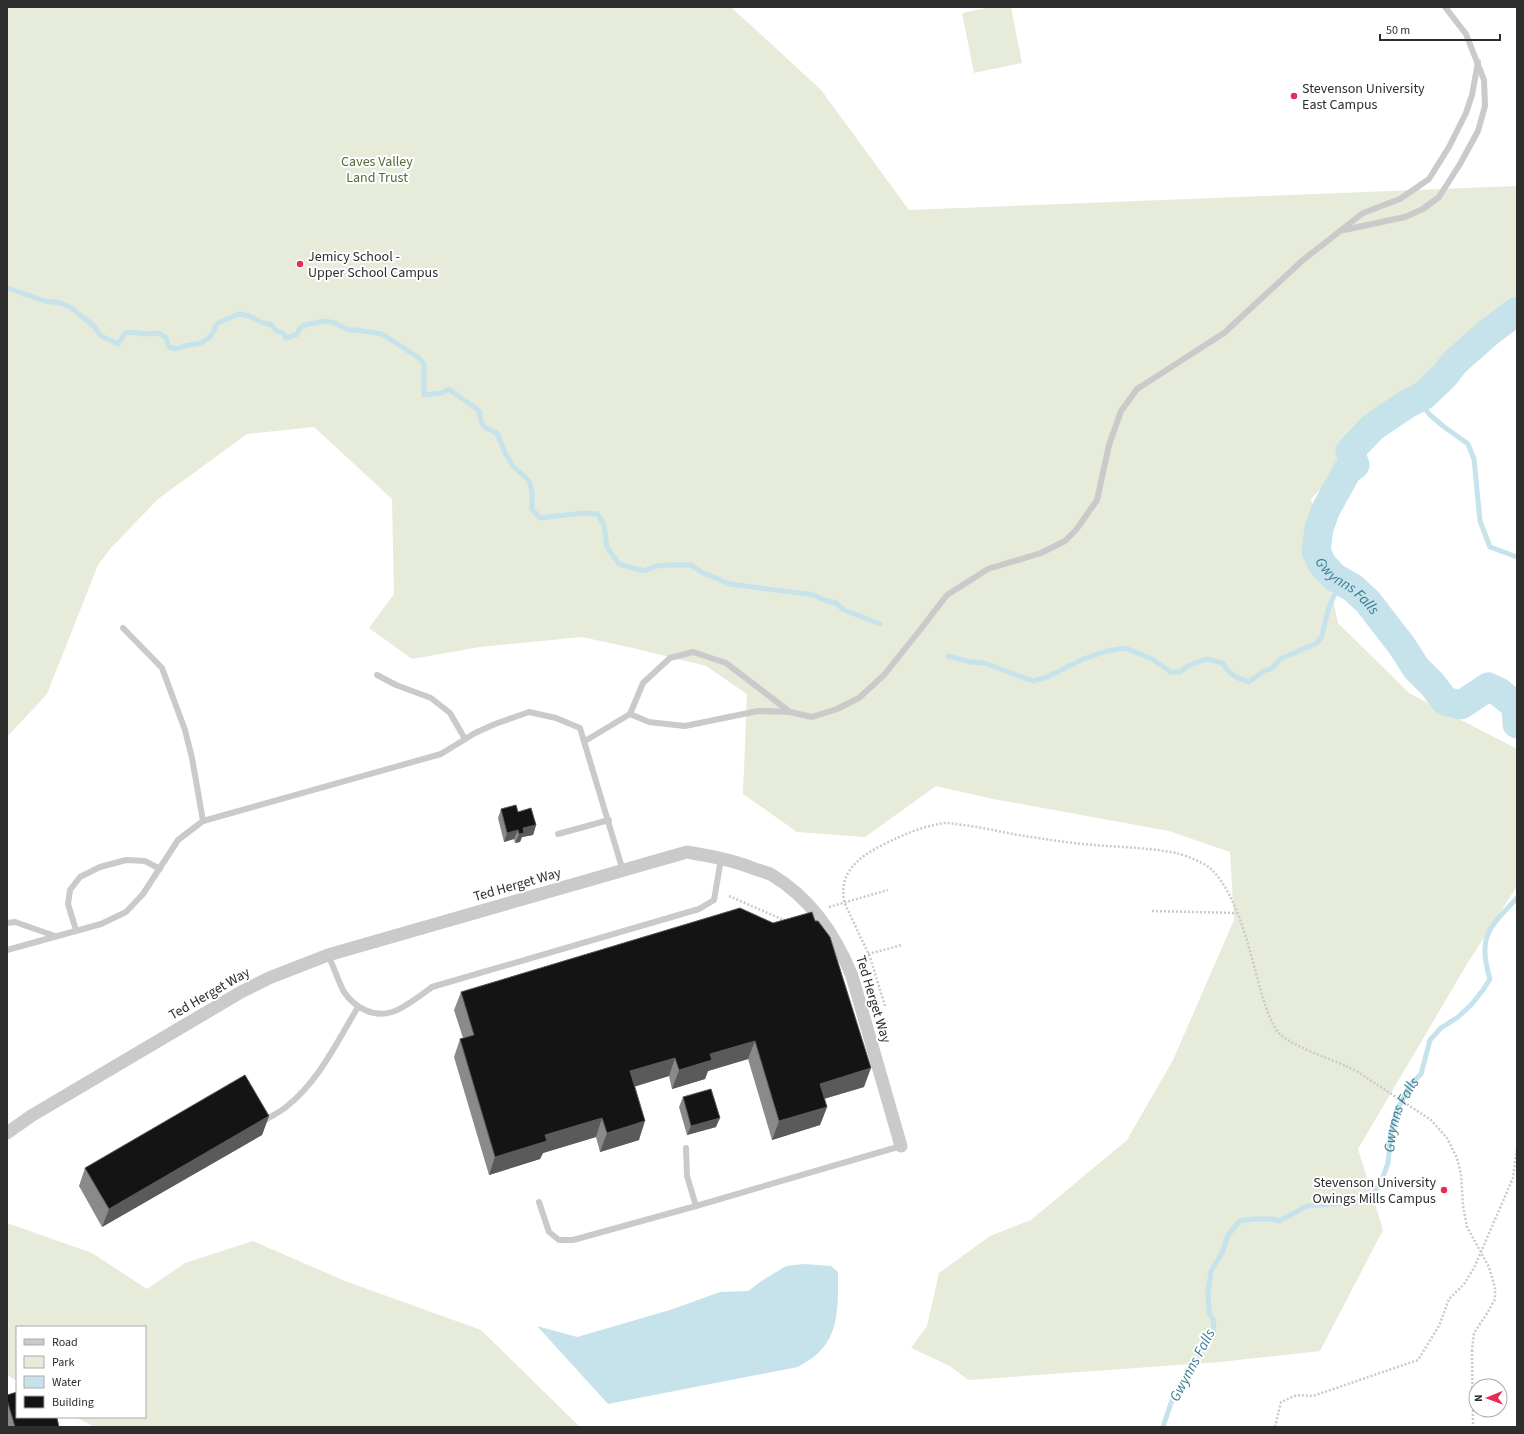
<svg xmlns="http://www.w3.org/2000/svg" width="1524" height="1434" font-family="'Source Sans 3',sans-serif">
	<rect width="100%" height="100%" fill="#fff"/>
	<g fill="#e6ebda">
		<polygon points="7,7 731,7 821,90 909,210 1517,186 1517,316 1462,342 1311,499 1338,623 1409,693 1517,749 1517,886 1467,964 1358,1149 1383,1230 1320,1351 1220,1362 968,1380 950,1366 911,1348 927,1326 939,1273 990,1236 1031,1220 1127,1140 1173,1060 1234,920 1230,852 1169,831 988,798 936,786 865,837 797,832 743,794 747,694 706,666 633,648 582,637 480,647 412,659 369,628 394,594 392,499 314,427 247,434 158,499 111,548 98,565 47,694 7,737"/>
		<polygon points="991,7 1011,7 1022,63 974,73 962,13"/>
		<polygon points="7,1223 92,1253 147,1289 185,1263 253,1241 345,1281 481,1330 580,1427 95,1427 75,1417 145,1417 145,1327 17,1327 17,1381 7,1375"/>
	</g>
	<path fill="#c6e3ec" d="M804,1264L831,1266L838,1272C838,1297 840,1331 821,1350C815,1357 806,1362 798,1367L608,1404L537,1326L577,1337L670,1310L720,1292L748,1291L763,1280L786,1266Z"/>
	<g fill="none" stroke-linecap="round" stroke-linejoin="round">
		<g stroke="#c6e3ec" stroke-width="5">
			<path d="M7,288L45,301L60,303L70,307L94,326L101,336L118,344L125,333C138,331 145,336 159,333L166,338L169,347L176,349L184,346L201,343L210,337L218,323L239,314L249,316L263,323L270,324L277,331L283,333L286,338L296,335L300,328L305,325L325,321L335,323L349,330H356L382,334L419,358L424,364V395L441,393L449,389C459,398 471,403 480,412V419L484,427L497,433L505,453L513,466L529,481L532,491V509L540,518L583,513L598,514L604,525L607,547L619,564L644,571L656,566L671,565H691L703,573L730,584L814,595L824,600L836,603L844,610L880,624"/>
			<polyline points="1423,396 1423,406 1430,415 1443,426 1468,444 1474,459 1480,521 1490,547 1517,557"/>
			<path d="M948,656L970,662L984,663L1033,681L1047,677L1083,659L1107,651L1125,648L1152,659L1171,672H1180L1188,666L1206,659L1223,663C1229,674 1236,678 1249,682L1265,670L1271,669L1280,659L1317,643L1322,636L1328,610L1336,591L1353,588"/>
			<path id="s1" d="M1163,1427L1171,1403L1200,1351L1213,1332L1214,1321L1209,1313L1208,1293L1211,1271L1223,1251L1228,1235L1240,1221L1253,1219H1272L1279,1221L1307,1206L1367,1201L1374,1193L1383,1177L1388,1163L1391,1132L1397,1110L1411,1084L1421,1074L1430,1040L1441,1028L1458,1017L1471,1005L1483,990L1490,979C1477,936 1489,928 1517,898"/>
		</g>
		<path stroke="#c6e3ec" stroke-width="29" id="s2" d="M1517,311L1489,332L1455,362L1444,376L1423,396L1407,404L1373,427L1350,451L1355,465L1347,471L1326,509L1319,528L1316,551L1322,564L1334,577L1353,588L1368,602L1402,646L1416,668L1432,684L1445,701L1461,705L1488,687L1499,692L1516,706L1517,724"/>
		<g stroke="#cacaca" stroke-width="2.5" stroke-dasharray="2 2" stroke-linecap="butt">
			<polyline points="729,896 786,921"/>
			<polyline points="829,907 888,890"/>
			<polyline points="1152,911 1237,913"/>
			<polyline points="868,954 902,945"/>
			<path d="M885,1006L870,957L845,904C835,867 869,851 897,838C912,831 929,825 945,823C951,823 956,824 962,825C983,827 1004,833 1025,836C1044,839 1063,842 1082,844C1113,847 1145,847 1176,853C1187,856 1204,862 1212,870C1238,896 1250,952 1260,988C1263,999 1271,1026 1280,1034C1294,1047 1328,1058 1346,1066"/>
			<polyline points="1472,1350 1473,1427"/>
			<polyline points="1275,1427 1281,1402 1297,1395 1313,1396 1418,1360 1439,1326 1449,1299 1464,1284 1474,1268 1513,1178 1517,1147"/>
		</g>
		<g stroke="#cacaca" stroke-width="6">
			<polyline points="1344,230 1405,217 1423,209 1439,197 1460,164 1478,131 1485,106 1484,80 1466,34 1445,7"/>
			<polyline points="123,628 162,668 185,730 192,758 203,821"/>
			<polyline points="377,675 396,685 431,698 450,713 465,739"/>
			<polyline points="630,714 649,722 685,726 758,711 790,712 812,717 837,709 859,698 884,675 920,630 947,595 988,569 1041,553 1065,541 1076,530 1097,500 1109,445 1121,411 1137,389 1224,333 1303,260 1363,213 1400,199 1429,179 1449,147 1466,113 1472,95 1478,62"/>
			<polyline points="585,741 630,714 643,683 670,658 693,652 726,663 790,712"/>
			<polyline points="558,834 609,820"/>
			<polyline points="7,923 15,922 55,936"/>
			<polyline points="76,930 68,904 70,890 80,877 100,867 126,860 145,861 160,869"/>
			<polyline points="7,950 101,924 126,912 143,894 178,840 203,821 441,754 475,733 495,724 529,712 556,718 580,728 623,871"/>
			<path d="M328,955C334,967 338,981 344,992C355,1008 374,1018 392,1012C405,1008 421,995 432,987L699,909L714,900L721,859"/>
			<path d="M265,1120C272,1116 280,1112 286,1107C319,1081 337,1042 358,1007"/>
			<polyline points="686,1148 687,1176 696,1206"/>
			<polyline points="539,1202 549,1232 559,1240 573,1240 696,1206 901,1146"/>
		</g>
		<path stroke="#cacaca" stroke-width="13" d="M7,1133L31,1116L241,992L269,978L328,955L687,852C710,856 733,860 755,869C760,871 767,872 772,875C810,898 836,936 852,976L901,1146"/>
		<polyline stroke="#cacaca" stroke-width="2.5" stroke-dasharray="2 2" stroke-linecap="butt" points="1346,1066 1358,1072 1431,1120 1447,1138 1457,1158 1461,1174 1463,1206 1467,1227 1489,1267 1495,1288 1495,1299 1488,1312 1474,1333 1472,1350"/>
	</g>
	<g fill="#8a8a8a">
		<polygon points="501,809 518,812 536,825 533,835 522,837 520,842 515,843 514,839 504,842 498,818"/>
		<polygon points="740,908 864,1087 824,1099 827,1107 820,1125 772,1140 748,1059 708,1071 705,1079 672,1089 669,1076 635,1086 639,1140 600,1152 596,1137 543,1153 540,1159 489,1175 454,1057 460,1039 463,1038 454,1010 461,992"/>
		<polygon points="683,1097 716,1127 687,1135 679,1107"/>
		<polygon points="269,1116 262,1135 102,1227 79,1186 85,1168"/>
		<polygon points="7,1395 59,1427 7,1427"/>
	</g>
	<g fill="#5a5a5a">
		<polygon points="536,825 533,835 522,837 520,842 515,843 519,834 523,828"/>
		<polygon points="518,830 514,839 504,842 507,833"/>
		<polygon points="755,1041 748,1059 708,1071 705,1079 672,1089 679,1070 710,1054"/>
		<polygon points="675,1058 669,1076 624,1090 630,1071"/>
		<polygon points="871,1068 864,1087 813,1102 820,1084"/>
		<polygon points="827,1107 820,1125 772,1140 779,1121"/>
		<polygon points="269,1116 262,1135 102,1227 109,1209"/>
		<polygon points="602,1118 596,1137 543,1153 540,1159 489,1175 495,1157 545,1135"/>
		<polygon points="720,1118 716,1127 687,1135 691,1126"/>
		<polygon points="645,1121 639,1140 600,1152 607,1133"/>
	</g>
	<g fill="#141414" stroke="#5a5a5a">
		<polygon points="516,805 518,812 531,808 536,825 523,828 524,833 519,834 518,830 507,833 501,809"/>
		<polygon points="740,908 773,923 812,912 815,921 818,921 830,937 871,1068 820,1084 827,1107 779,1121 755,1041 710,1054 712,1060 679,1070 675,1058 630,1071 645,1121 607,1133 602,1118 545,1135 547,1141 495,1157 460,1039 474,1035 461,992"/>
		<polygon points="245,1075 269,1116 109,1209 85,1168"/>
		<polygon points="711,1089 720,1118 691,1126 683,1097"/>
		<polygon points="17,1392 17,1417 55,1417 57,1418 59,1427 15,1427 7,1400 7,1395"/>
	</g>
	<g fill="#e82b56" stroke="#fff" stroke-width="1.5">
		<circle cx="1294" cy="96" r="4"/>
		<circle cx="300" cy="264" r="4"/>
		<circle cx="1444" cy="1190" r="4"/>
	</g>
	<g text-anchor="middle" stroke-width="4" stroke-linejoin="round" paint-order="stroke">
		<g font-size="14" fill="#2d2d2d" stroke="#fff" text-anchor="start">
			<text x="1302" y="93">Stevenson University<tspan x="1302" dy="16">East Campus</tspan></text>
			<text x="308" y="261">Jemicy School -<tspan x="308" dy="16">Upper School Campus</tspan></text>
			<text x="1436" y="1187" text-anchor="end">Stevenson University<tspan x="1436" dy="16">Owings Mills Campus</tspan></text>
		</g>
		<g font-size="14" fill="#57693a" stroke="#fff">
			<text x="377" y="166">Caves Valley<tspan x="377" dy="16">Land Trust</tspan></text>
		</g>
		<g font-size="14" fill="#2d2d2d" stroke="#fff">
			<text transform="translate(517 884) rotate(-16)" y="5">Ted Herget Way</text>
			<text transform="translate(209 993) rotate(-30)" y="5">Ted Herget Way</text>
			<text transform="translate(874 999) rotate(73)" y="5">Ted Herget Way</text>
		</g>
		<g font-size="15" font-style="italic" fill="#3a7c90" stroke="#fff">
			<text dy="5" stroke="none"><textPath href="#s2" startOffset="379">Gwynns Falls</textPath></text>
			<text dy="5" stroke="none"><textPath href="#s1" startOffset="455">Gwynns Falls</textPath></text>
			<text transform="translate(1192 1365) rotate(-62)" y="5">Gwynns Falls</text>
		</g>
	</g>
	<rect width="1524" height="1434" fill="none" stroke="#2d2d2d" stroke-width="16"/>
	<rect x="16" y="1326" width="130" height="92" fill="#ffffff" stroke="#ababab"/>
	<rect x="24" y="1339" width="20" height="6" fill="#cacaca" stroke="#ababab"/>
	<text x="52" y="1346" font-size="12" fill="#2d2d2d">Road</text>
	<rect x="24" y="1356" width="20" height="12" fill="#e6ebda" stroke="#ababab"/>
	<text x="52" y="1366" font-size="12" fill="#2d2d2d">Park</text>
	<rect x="24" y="1376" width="20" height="12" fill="#c6e3ec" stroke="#ababab"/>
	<text x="52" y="1386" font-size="12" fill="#2d2d2d">Water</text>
	<rect x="24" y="1396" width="20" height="12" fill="#141414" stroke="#ababab"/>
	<text x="52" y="1406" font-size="12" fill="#2d2d2d">Building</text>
	<g transform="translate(1488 1398) rotate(269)"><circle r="19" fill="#ffffff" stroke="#ababab"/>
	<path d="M0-3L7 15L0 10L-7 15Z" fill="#e82b56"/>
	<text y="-6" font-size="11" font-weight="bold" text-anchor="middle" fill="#2d2d2d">N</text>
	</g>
	<path d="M1380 34v6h120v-6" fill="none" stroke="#2d2d2d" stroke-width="2"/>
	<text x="1386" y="34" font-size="12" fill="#2d2d2d" stroke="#ffffff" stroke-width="3" paint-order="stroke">50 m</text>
</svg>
